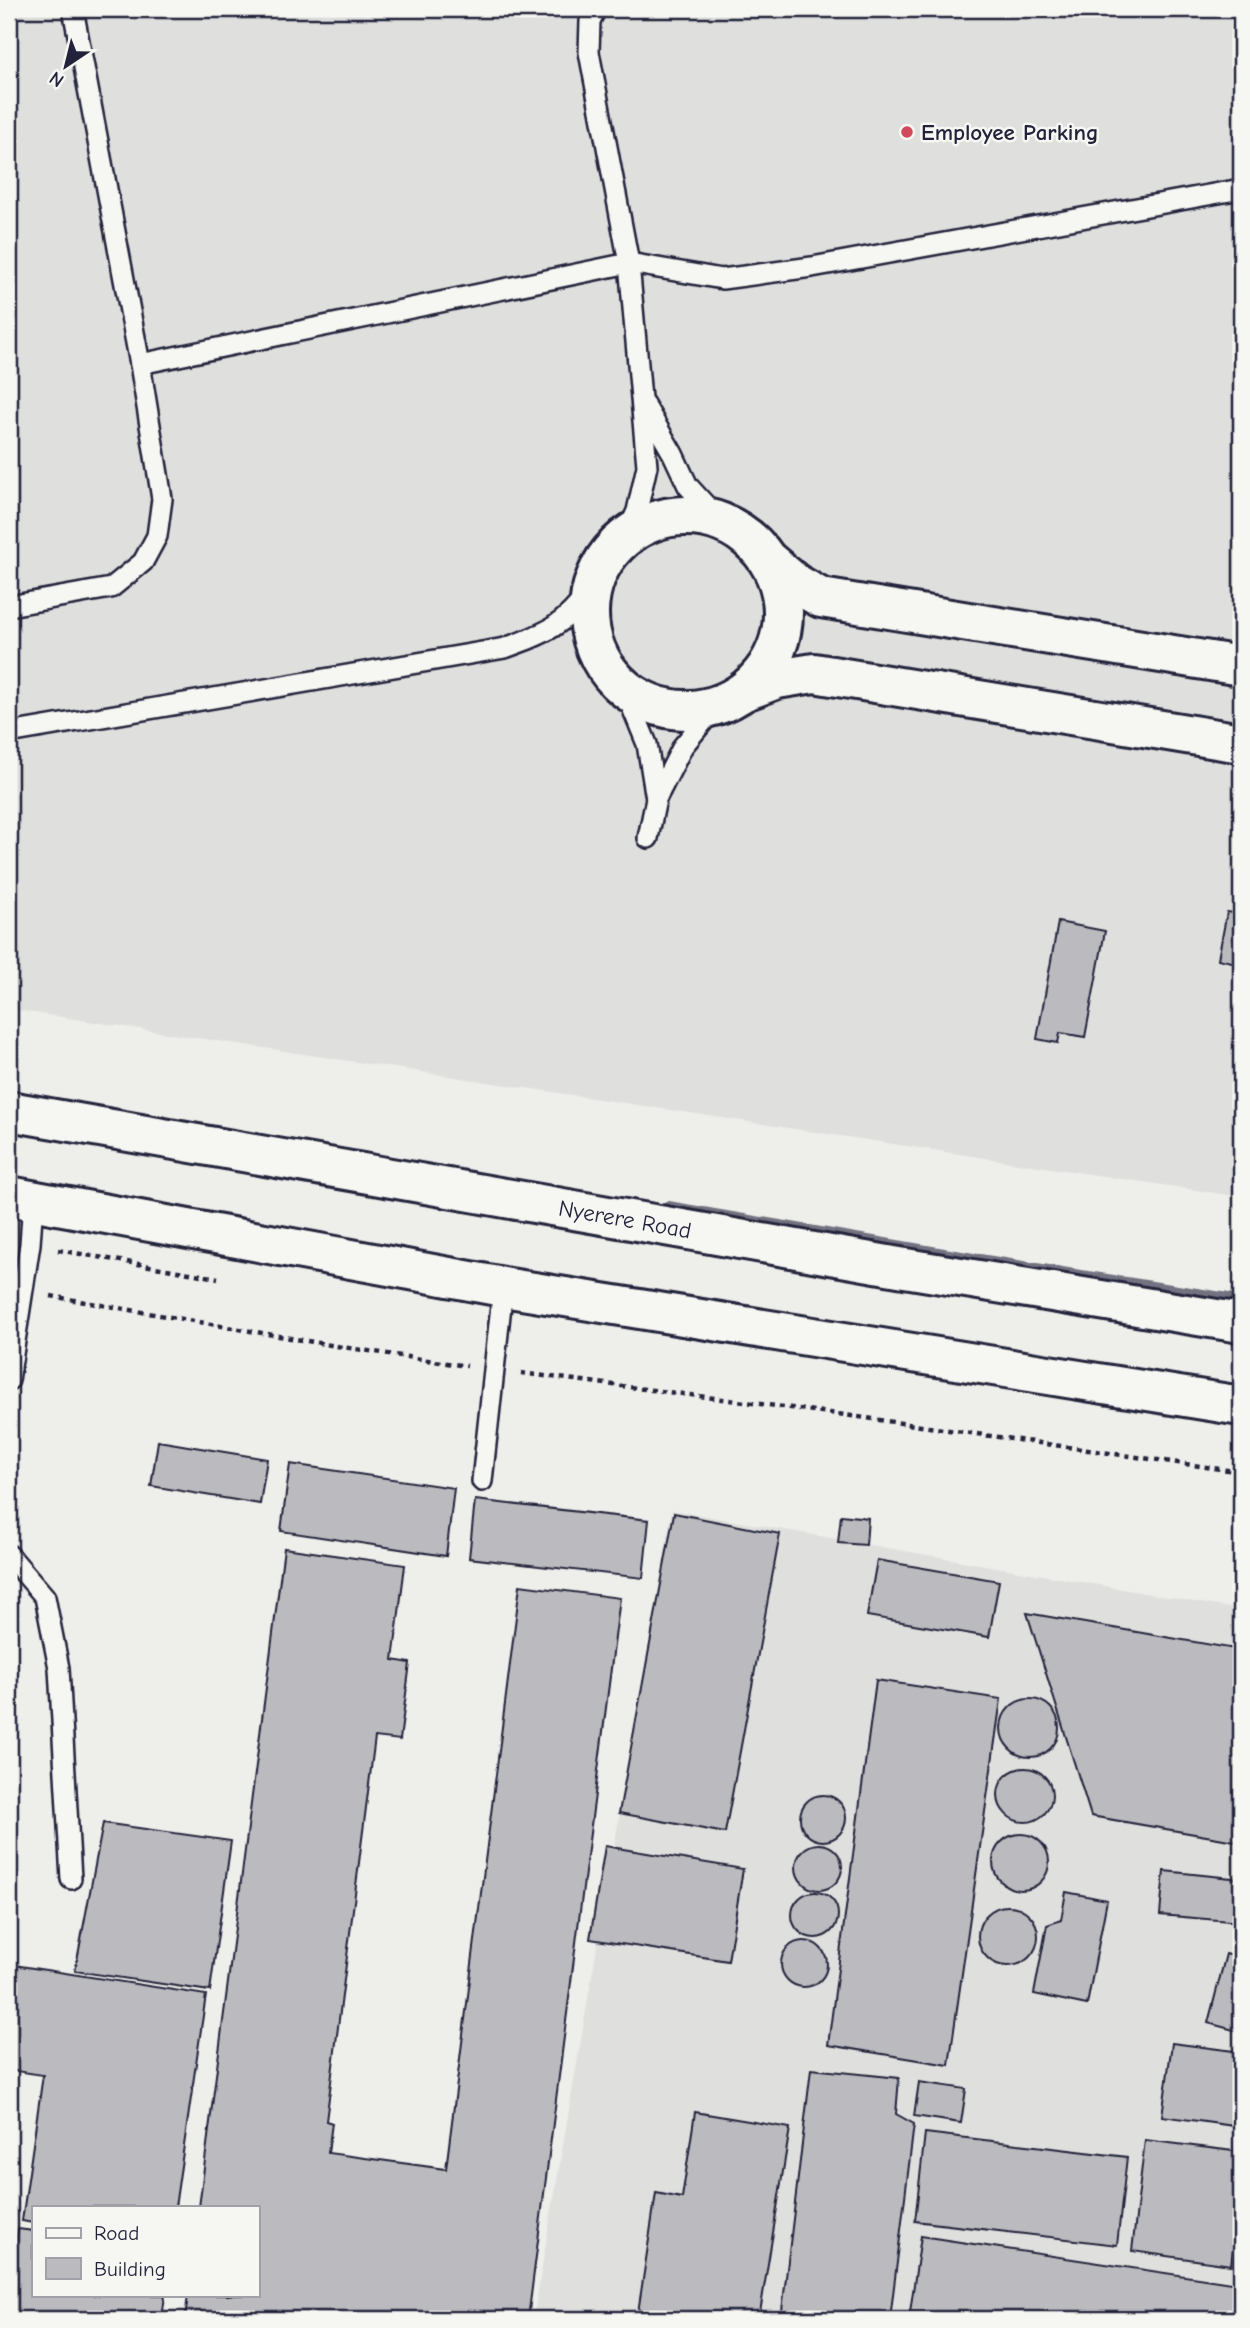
<svg xmlns="http://www.w3.org/2000/svg" width="1250" height="2328" font-family="'Comic Neue',sans-serif">
	<rect width="100%" height="100%" fill="#eeeeeb"/>
	<filter id="ink" filterUnits="userSpaceOnUse"><feTurbulence type="fractalNoise" baseFrequency=".0143" numOctaves="2"/><feDisplacementMap in="SourceGraphic" scale="14" xChannelSelector="R" yChannelSelector="G"/><feConvolveMatrix kernelMatrix="1 2 1 2 8 2 1 2 1" color-interpolation-filters="sRGB"/></filter>
	<g filter="url(#ink)">
		<g fill="#dfdfde">
			<polygon points="9,9 1241,9 1241,1197 9,1009"/>
			<polygon points="672,1510 1241,1610 1241,2319 533,2319"/>
		</g>
		<g fill="none" stroke-linecap="round" stroke-linejoin="round">
			<polyline stroke="#727281" stroke-width="12" points="668,1207 973,1259 1241,1301"/>
		</g>
		<g fill="#bbbbbf" stroke="#22223b" stroke-width="2">
			<polygon points="1227,912 1241,914 1241,964 1218,959"/>
			<polygon points="1058,922 1105,931 1085,1037 1060,1033 1058,1043 1037,1039"/>
			<polygon points="158,1441 267,1459 260,1504 151,1486"/>
			<polygon points="290,1464 454,1488 446,1556 281,1531"/>
			<polygon points="475,1500 649,1520 643,1578 469,1558"/>
			<polygon points="674,1513 780,1534 725,1833 619,1813"/>
			<polygon points="841,1515 868,1518 866,1545 838,1543"/>
			<polygon points="284,1548 405,1565 393,1660 410,1663 400,1740 375,1737 326,2121 332,2123 328,2153 446,2169 520,1585 620,1598 528,2319 185,2319 188,2295 257,2295 257,2207 199,2207"/>
			<polygon points="877,1560 999,1581 989,1637 867,1616"/>
			<polygon points="1027,1613 1241,1650 1241,1842 1091,1816"/>
			<polygon points="876,1680 1001,1699 949,2065 828,2045"/>
			<circle cx="1030" cy="1728" r="29"/>
			<circle cx="1025" cy="1795" r="27"/>
			<circle cx="823" cy="1818" r="23"/>
			<polygon points="103,1823 231,1841 210,1991 75,1971"/>
			<circle cx="1021" cy="1862" r="28"/>
			<circle cx="819" cy="1867" r="23"/>
			<polygon points="605,1846 743,1869 728,1961 590,1939"/>
			<polygon points="1164,1871 1241,1879 1241,1922 1160,1915"/>
			<circle cx="815" cy="1915" r="23"/>
			<polygon points="1066,1892 1107,1900 1087,2005 1034,1994 1047,1925 1061,1920"/>
			<circle cx="1008" cy="1936" r="30"/>
			<circle cx="804" cy="1964" r="23"/>
			<polygon points="1226,1954 1241,1958 1241,2032 1208,2023"/>
			<polygon points="14,1965 206,1995 175,2207 33,2207 33,2223 22,2221 43,2075 9,2070 9,2002"/>
			<polygon points="1172,2043 1241,2052 1241,2071 1234,2126 1162,2116"/>
			<polygon points="811,2069 899,2078 896,2114 914,2124 890,2319 781,2319"/>
			<polygon points="919,2082 966,2089 961,2123 914,2116"/>
			<polygon points="695,2112 790,2128 759,2319 637,2319 656,2193 682,2198"/>
			<polygon points="925,2133 1127,2157 1117,2245 915,2221"/>
			<polygon points="1145,2140 1241,2152 1241,2187 1231,2265 1132,2251"/>
			<polygon points="18,2229 33,2231 33,2295 165,2295 162,2319 9,2319 9,2290"/>
			<polygon points="921,2236 1238,2284 1233,2319 909,2319"/>
		</g>
		<g fill="none" stroke-linecap="round" stroke-linejoin="round">
			<g stroke="#22223b" stroke-width="24">
				<g id="lane">
					<polyline points="596,9 590,21 589,52 629,263 647,466 637,511 626,536"/>
					<polyline points="140,364 629,263 722,279 812,267 1241,189"/>
					<polyline points="644,404 673,454 688,486 720,521"/>
					<polyline points="9,606 111,588 143,562 157,536 162,499 140,364 73,9"/>
					<polyline points="624,688 647,744 656,799 683,746 717,705"/>
					<path d="M9,733L505,648C546,633 563,627 590,590"/>
					<polyline points="648,838 656,799"/>
					<polyline points="9,1380 30,1244 33,1201"/>
					<polyline points="482,1481 503,1287"/>
					<polyline points="9,1555 45,1597 59,1668 71,1879"/>
				</g>
			</g>
			<g stroke="#22223b" stroke-width="44">
				<g id="street">
					<circle cx="686" cy="613" r="97"/>
					<polyline points="770,562 795,583 821,598 1241,666"/>
					<polyline points="745,691 777,679 814,673 1241,743"/>
				</g>
			</g>
			<g stroke="#22223b" stroke-width="44">
				<g id="highway">
					<polyline points="9,1111 899,1267 1241,1323"/>
					<polyline points="9,1196 503,1287 1241,1406"/>
				</g>
			</g>
			<g stroke="#22223b" stroke-width="4.5" stroke-dasharray="5 5" stroke-linecap="butt">
				<polyline points="58,1250 218,1278"/>
				<polyline points="51,1296 336,1346 467,1366"/>
				<polyline points="521,1373 845,1415 1241,1472"/>
			</g>
			<use href="#lane" stroke="#f6f6f2" stroke-width="19"/>
			<use href="#street" stroke="#f6f6f2" stroke-width="38"/>
			<use href="#highway" stroke="#f6f6f2" stroke-width="38"/>
		</g>
	</g>
	<circle fill="#d1495b" stroke="#f6f6f2" stroke-width="2.5" cx="907" cy="132" r="7"/>
	<g text-anchor="middle" stroke-width="5" stroke-linejoin="round" paint-order="stroke">
		<g font-size="23" font-weight="bold" fill="#22223b" stroke="#f6f6f2" text-anchor="start">
			<text x="921" y="140">Employee Parking</text>
		</g>
		<g font-size="23" fill="#22223b" stroke="#f6f6f2">
			<text transform="translate(625 1219) rotate(10)" y="8">Nyerere Road</text>
		</g>
	</g>
	<rect width="1250" height="2328" fill="none" stroke="#f6f6f2" stroke-width="35"/>
	<rect x="18" y="18" width="1215" height="2293" fill="none" stroke="#22223b" stroke-width="2.5" filter="url(#ink)"/>
	<rect x="32" y="2206" width="228" height="91" fill="#f6f6f2" stroke="#a1a1a9" stroke-width="2"/>
	<rect x="46" y="2228" width="35" height="10" fill="#f6f6f2" stroke="#a1a1a9" stroke-width="2"/>
	<text x="94" y="2240" font-size="21" fill="#22223b">Road</text>
	<rect x="46" y="2258" width="35" height="21" fill="#bbbbbf" stroke="#a1a1a9" stroke-width="2"/>
	<text x="94" y="2276" font-size="21" fill="#22223b">Building</text>
	<g transform="translate(66 66) rotate(215)" stroke="#f6f6f2" stroke-width="5" paint-order="stroke">
	<path d="M0-5L12 26L0 18L-12 26Z" fill="#22223b"/>
	<text y="-10" font-size="19" font-weight="bold" text-anchor="middle" fill="#22223b">N</text>
	</g>
</svg>
